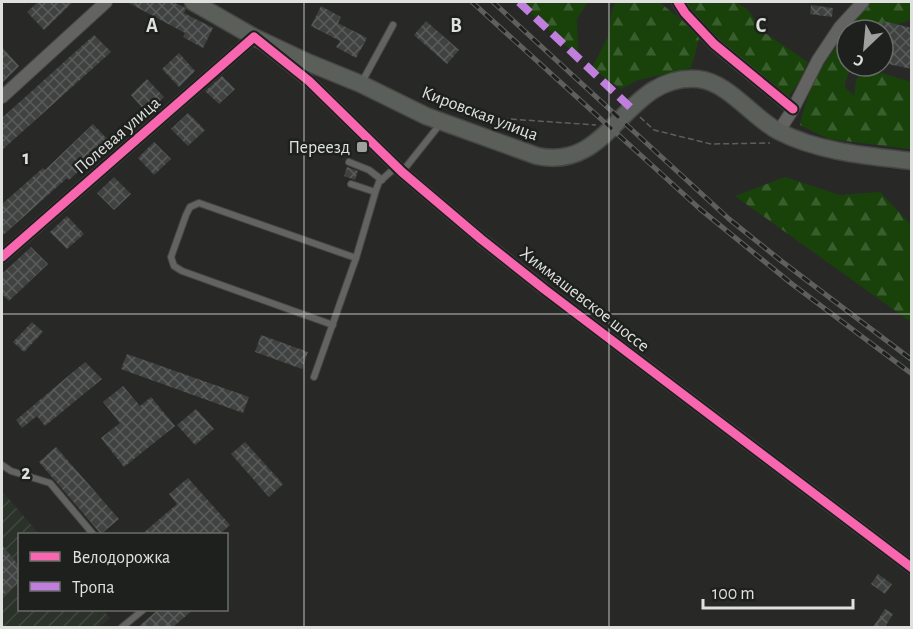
<svg xmlns="http://www.w3.org/2000/svg" width="913" height="629" font-family="'Alegreya Sans',sans-serif">
	<defs>
		<pattern id="industrial-furrows" width="10" height="10" patternUnits="userSpaceOnUse" patternTransform="scale(1.5)"><rect width="10" height="10" fill="#2b322a"/><path d="M-1 1l2-2M0 10L10 0M9 11l2-2" fill="none" stroke="#3f463e"/></pattern>
		<pattern id="forest-firs" width="22" height="20" patternUnits="userSpaceOnUse" patternTransform="scale(1.5)"><rect width="22" height="20" fill="#18420a"/><path d="M5 1l3.5 6h-7zM16 11l3.5 6h-7z" fill="#395d2d"/></pattern>
		<pattern id="building-cross-hatch" width="8" height="8" patternUnits="userSpaceOnUse" patternTransform="scale(1.5)"><rect width="8" height="8" fill="#404242"/><path d="M0 0l8 8M0 8l8-8" fill="none" stroke="#5b5d5d"/></pattern>
	</defs>
	<rect width="100%" height="100%" fill="#282927"/>
	<polygon fill="url(#industrial-furrows)" points="2,491 39,534 20,534 20,610 103,610 110,618 99,627 2,627"/>
	<g fill="url(#forest-firs)">
		<polygon points="519,2 588,2 577,19 578,57"/>
		<polygon points="615,2 659,2 684,22 701,32 691,68 638,80 621,89 592,68 609,35 611,14"/>
		<path d="M686,2H735L747,9L765,33L808,62L800,80L789,96C764,80 696,28 686,2Z"/>
		<polygon points="869,2 911,2 911,20 878,30 850,30 858,8"/>
		<path d="M847,34V66H851L844,86L854,96L856,80L865,68L911,82V149L829,139L800,125C808,88 823,62 847,34Z"/>
		<polygon points="785,177 840,195 880,192 911,225 911,322 735,196"/>
	</g>
	<g fill="url(#building-cross-hatch)">
		<polygon points="38,2 73,2 44,30 27,12"/>
		<polygon points="127,2 173,2 184,7 186,9 184,13 213,28 203,48 183,37 185,33"/>
		<polygon points="811,5 833,8 832,17 810,14"/>
		<polygon points="321,6 341,17 338,23 367,38 356,58 336,47 340,41 311,26"/>
		<polygon points="426,21 459,50 447,64 414,35"/>
		<polygon points="883,21 912,28 912,69 883,63 883,30 881,30"/>
		<polygon points="94,35 111,52 2,150 2,118"/>
		<polygon points="2,47 19,66 2,83"/>
		<polygon points="179,53 195,71 179,87 162,69"/>
		<polygon points="222,76 235,89 219,104 205,91"/>
		<polygon points="147,79 164,97 147,113 131,95"/>
		<polygon points="188,113 205,130 188,146 171,129"/>
		<polygon points="93,124 110,142 69,180 67,178 2,236 2,204 43,168 45,170"/>
		<polygon points="154,142 171,159 154,175 138,158"/>
		<polygon points="347,167 358,171 355,180 344,176"/>
		<polygon points="114,177 131,194 114,210 97,193"/>
		<polygon points="67,216 84,234 67,249 50,232"/>
		<polygon points="31,247 48,264 9,301 2,294 2,274"/>
		<polygon points="32,322 43,332 24,352 13,342"/>
		<polygon points="261,335 308,352 302,369 255,352"/>
		<polygon points="127,354 249,397 243,413 121,369"/>
		<polygon points="85,362 102,379 45,426 37,416 22,428 16,420"/>
		<polygon points="123,386 140,406 151,397 175,426 124,467 101,438 120,423 103,402"/>
		<polygon points="196,409 214,429 195,445 177,425"/>
		<polygon points="245,442 283,484 269,497 231,454"/>
		<polygon points="56,447 119,519 101,534 39,462"/>
		<polygon points="188,478 230,525 220,534 142,534 177,504 169,494"/>
		<polygon points="2,545 20,567 20,581 2,596"/>
		<polygon points="878,574 892,584 885,594 871,584"/>
		<polygon points="159,609 194,609 173,627 138,627"/>
		<polygon points="885,609 893,614 885,627 873,627"/>
	</g>
	<g fill="none" stroke-linecap="round" stroke-linejoin="round">
		<g stroke="#464745" stroke-width="8">
			<g id="service">
				<polyline points="362,82 393,25"/>
				<polyline points="349,162 369,170 382,180"/>
				<polyline points="402,172 441,123"/>
				<polyline points="351,184 375,192"/>
				<polyline points="333,325 182,271 174,266 171,257 186,215 190,207 199,203 356,258"/>
				<polyline points="314,377 356,258 376,190 379,182 396,167"/>
				<polyline points="2,465 11,471 50,483 93,534"/>
				<polyline points="121,628 143,610"/>
			</g>
		</g>
		<g stroke="#464745" stroke-width="14">
			<g id="minor">
				<polyline points="678,2 685,13 714,44 793,109"/>
				<polyline points="2,97 106,2"/>
				<polyline points="779,131 793,109 818,60 840,27 863,2"/>
				<polyline points="2,257 254,37 309,81 402,172 481,239 544,289 912,568"/>
			</g>
		</g>
		<g stroke="#464745" stroke-width="19">
			<path id="secondary" d="M193,2L254,37L307,62L361,84L426,116L537,156C613,172 624,73 698,79C728,82 752,117 778,131C818,152 868,156 912,161"/>
		</g>
		<g stroke="#5f605e" stroke-width="1.5" stroke-dasharray="6 3" stroke-linecap="butt">
			<polyline points="466,116 596,125"/>
			<polyline points="640,117 654,130 711,144 770,143"/>
		</g>
		<use href="#service" stroke="#636462" stroke-width="6"/>
		<use href="#minor" stroke="#636462" stroke-width="12"/>
		<use href="#secondary" stroke="#5b5f5a" stroke-width="16"/>
		<g stroke="#5f605e" stroke-width="5">
			<g id="rail">
				<polyline points="472,2 700,209 792,284 912,374"/>
				<polyline points="493,2 729,219 780,260 912,360"/>
			</g>
		</g>
		<use href="#rail" stroke="#1d201d" stroke-width="3" stroke-dasharray="9" stroke-linecap="butt"/>
		<polyline stroke="#c07fdc" stroke-width="8" stroke-dasharray="15 8" stroke-linecap="butt" points="519,2 631,108"/>
		<g stroke="#1d201d" stroke-width="13">
			<g id="cycleway">
				<polyline points="678,2 685,13 714,44 793,109"/>
				<polyline points="2,257 254,37 309,81 402,172 481,239 544,289 912,568"/>
			</g>
		</g>
		<use href="#cycleway" stroke="#f766af" stroke-width="9"/>
	</g>
	<path fill="none" stroke="#dfe1de" stroke-width="1.5" stroke-opacity="0.55" d="M304,2V628M609,2V628M2,314H912"/>
	<rect fill="#9fa19e" stroke="#1d201d" stroke-width="2" x="356" y="141" width="12" height="12" rx="3"/>
	<g text-anchor="middle" stroke-width="5" stroke-linejoin="round" paint-order="stroke">
		<g font-size="18" fill="#dfe1de" stroke="#1d201d">
			<text transform="translate(480 113) rotate(21)" y="6">Кировская улица</text>
			<text transform="translate(117 135) rotate(-41)" y="6">Полевая улица</text>
			<text transform="translate(585 299) rotate(38)" y="6">Химмашевское шоссе</text>
		</g>
		<g font-size="18" fill="#dfe1de" stroke="#1d201d" text-anchor="end">
			<text x="350" y="153">Переезд</text>
		</g>
	</g>
	<g font-size="20" text-anchor="middle" font-weight="bold" fill="#dfe1de" stroke="#1d201d" stroke-width="5" stroke-linejoin="round" paint-order="stroke">
		<text x="152" y="32">A</text>
		<text x="456" y="32">B</text>
		<text x="761" y="32">C</text>
		<text x="26" y="164">1</text>
		<text x="26" y="479">2</text>
	</g>
	<rect width="913" height="629" fill="none" stroke="#dfe1de" stroke-width="6"/>
	<rect x="18" y="533" width="210" height="78" fill="#1d201d" stroke="#6b6d6a" stroke-width="1.5"/>
	<rect x="30" y="552" width="30" height="9" fill="#f766af" stroke="#6b6d6a" stroke-width="1.5"/>
	<text x="72" y="563" font-size="18" fill="#dfe1de">Велодорожка</text>
	<rect x="30" y="582" width="30" height="9" fill="#c07fdc" stroke="#6b6d6a" stroke-width="1.5"/>
	<text x="72" y="593" font-size="18" fill="#dfe1de">Тропа</text>
	<g transform="translate(865 48) rotate(206)"><circle r="28" fill="#1d201d" stroke="#6b6d6a" stroke-width="1.5"/>
	<path d="M0-4.5L10 22L0 15L-10 22Z" fill="#9fa19e"/>
	<text y="-9" font-size="16" font-weight="bold" text-anchor="middle" fill="#dfe1de">С</text>
	</g>
	<path d="M703 599v9h150v-9" fill="none" stroke="#dfe1de" stroke-width="3"/>
	<text x="712" y="599" font-size="18" fill="#dfe1de" stroke="#1d201d" stroke-width="4.5" paint-order="stroke">100 m</text>
</svg>
